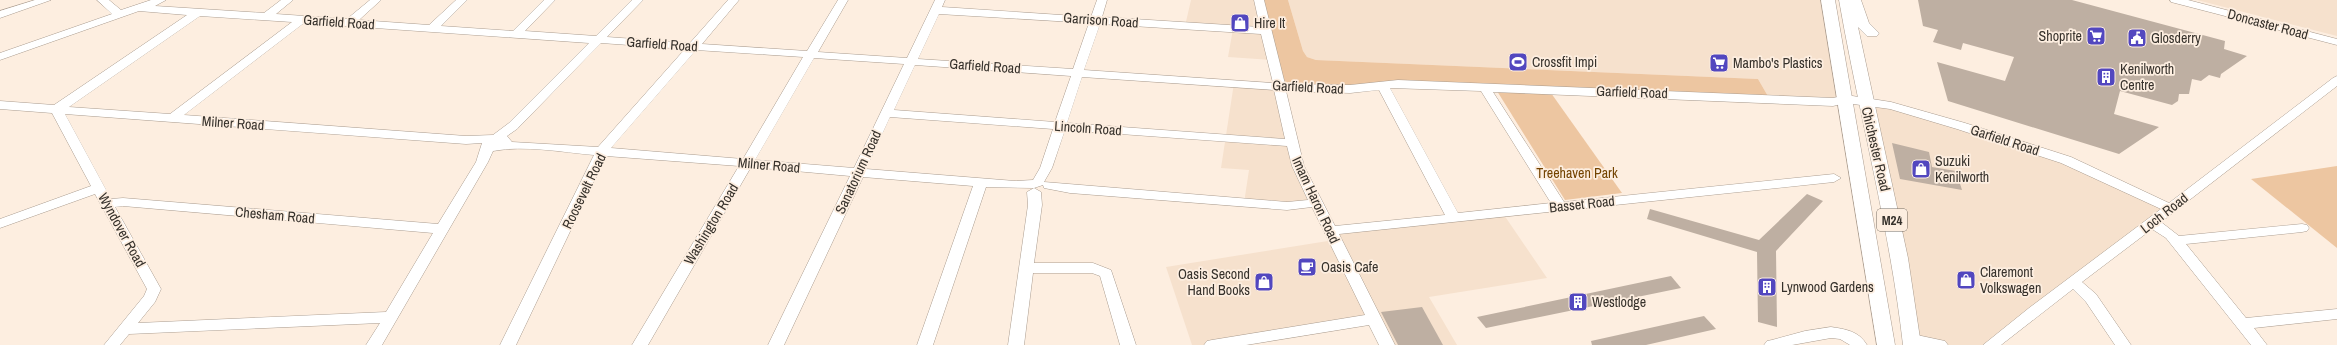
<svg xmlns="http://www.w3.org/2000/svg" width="2337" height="345" font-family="'Archivo Narrow',sans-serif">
	<rect width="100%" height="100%" fill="#fdeee0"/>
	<g fill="#f6e1cd">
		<polygon points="1191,0 1259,0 1273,60 1228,57 1233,29 1185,26"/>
		<polygon points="1288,0 1828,0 1846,99 1769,98 1758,79 1316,60 1307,57 1303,51"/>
		<polygon points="2197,0 2337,0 2337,36"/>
		<polygon points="1234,83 1279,87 1315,203 1244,203 1249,170 1221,168"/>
		<polygon points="1865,102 1883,104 2053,155 2170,208 1991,345 1940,345 1912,339"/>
		<polygon points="1502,212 1547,278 1429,297 1457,345 1387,345 1374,319 1212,345 1192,345 1166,267 1334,240 1331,234"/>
	</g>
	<g fill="#edc6a1">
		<polygon points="1259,0 1288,0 1303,51 1307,57 1316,60 1758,79 1769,98 1398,84 1359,89 1279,87"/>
		<polygon points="1497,91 1551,93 1622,193 1565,200"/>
		<polygon points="2337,166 2337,248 2251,179"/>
	</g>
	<g fill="#beafa2">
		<polygon points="1918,0 2072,0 2225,41 2224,49 2247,56 2221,74 2220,78 2209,75 2201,81 2192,79 2189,94 2179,94 2178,101 2172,105 2120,91 2114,114 2159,127 2119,154 1948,101 1937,62 2005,81 2014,57 1963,43 1961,50 1933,42 1938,30 1923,26"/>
		<polygon points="1892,143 1929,152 1932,167 1956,171 1962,190 1900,179"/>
		<polygon points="1807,194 1823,201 1776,251 1777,327 1758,322 1757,252 1647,219 1650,209 1759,240"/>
		<polygon points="1671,276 1681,288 1486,328 1477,317"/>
		<polygon points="1422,307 1443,345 1398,345 1381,312"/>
		<polygon points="1704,316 1716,329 1646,345 1592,345 1591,341"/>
	</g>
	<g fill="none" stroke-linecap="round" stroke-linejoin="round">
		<g stroke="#aa9c8f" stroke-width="1">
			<g id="minor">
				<polygon points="35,0 51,0 0,18 0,11"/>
				<path d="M97,0H109L121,10L151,0H166L155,6L264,13L281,0H293L276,14L347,19L370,0H381L359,20L429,25L456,0H467L441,26L513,31L544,0H555L525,31L596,36L632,0H643L607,37L690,43L728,0H739L702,44L807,51L838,0H848L818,52L907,58L935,0H945L942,7L1091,17L1097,0H1107L1102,17L1260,27L1254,0H1264L1285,84L1350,85L1398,80L1833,98L1846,95L1891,102L1965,123L2071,157L2169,203L2333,78L2337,76V86L2161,222L2179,236L2302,224L2307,225L2309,228L2307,231L2302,232L2186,244L2246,318L2337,309V319L2254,328L2267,345H2251L2166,238L2152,229L2082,282L2096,294L2131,345H2115L2086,302L2073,289L2001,345H1983L2029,308L2161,209L2061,163L1957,129L1890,109L1846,103L1833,106L1493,92L1564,202L1834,174L1841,178L1834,182L1339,234L1395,345H1379L1369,325L1246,345H1204L1207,341L1212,340L1365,315L1312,207L1287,210L1070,193L1044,188L1043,185L1034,188L1041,192L1042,205L1034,263H1093L1111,270L1136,345H1120L1100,276L1092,273H1033L1024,345H1008L1028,205L1027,192L1034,188L986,187L933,345H917L973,186L863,177L784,345H768L850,176L751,167L648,345H632L739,166L606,156L516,345H500L594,155C561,152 525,145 493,151L488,162L382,345H366L380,323L129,334L120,345H104L144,296L147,289L95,194L0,228V219L91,186L52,113L0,109V101L54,105L187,15L139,11L0,60V53L112,14ZM939,14L1089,23L1073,69L918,59ZM200,16L292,22L170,114L69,107ZM304,23L589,43L509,123L493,135L466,136L184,115ZM1100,24L1261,34L1273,83L1084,70ZM601,43L685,49L598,147L512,142L507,136L517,129ZM696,50L803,57L743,159L611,148ZM814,58L904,64L854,168L755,160ZM915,65L1071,76L1055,122L894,110ZM1082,77L1274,90L1285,139L1067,123ZM1390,88L1481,91L1551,203L1458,213ZM1379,90L1445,215L1335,226L1304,166L1286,91L1350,93ZM65,114L466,144L482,143L476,162L438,224L123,198L111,199ZM890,117L1053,129L1040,168L1033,180L1015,181L866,169ZM1065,130L1287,146L1292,166L1308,200L1287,202L1044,182L1052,168ZM123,206L433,233L386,312L138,323L155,302L161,289L115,207Z"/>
				<polygon points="2170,0 2188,0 2337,39 2337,45 2171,2"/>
				<path d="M1831,327C1845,329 1859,331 1867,345H1850L1840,339L1831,338L1792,345H1764L1767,341L1772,340L1805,331Z"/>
				<polygon points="1912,334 1945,341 1948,345 1915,345 1907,343 1904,339 1907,335"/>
			</g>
		</g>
		<g stroke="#aa9c8f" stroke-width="1">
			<g id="major">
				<polygon points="1821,0 1835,0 1895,345 1877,345"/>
				<path d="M1839,0H1861L1869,23L1879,33L1877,36H1867L1858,27L1908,258L1921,345H1903C1890,229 1859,115 1839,0Z"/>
			</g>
		</g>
		<use href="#minor" fill="#fff" fill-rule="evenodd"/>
		<use href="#major" fill="#fff" fill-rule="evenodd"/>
	</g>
	<defs>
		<g id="shop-square" transform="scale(1)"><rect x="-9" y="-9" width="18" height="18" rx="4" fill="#5247bf" stroke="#fdeee0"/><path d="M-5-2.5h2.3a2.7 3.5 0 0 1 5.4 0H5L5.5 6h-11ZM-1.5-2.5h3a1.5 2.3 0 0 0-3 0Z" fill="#fff"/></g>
		<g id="supermarket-square" transform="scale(1)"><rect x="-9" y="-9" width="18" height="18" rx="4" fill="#5247bf" stroke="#fdeee0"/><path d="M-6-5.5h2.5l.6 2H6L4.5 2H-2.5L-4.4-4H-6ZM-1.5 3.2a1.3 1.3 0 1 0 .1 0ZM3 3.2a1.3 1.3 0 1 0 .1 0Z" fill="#fff"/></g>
		<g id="civic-square" transform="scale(1)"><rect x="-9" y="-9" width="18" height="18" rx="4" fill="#5247bf" stroke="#fdeee0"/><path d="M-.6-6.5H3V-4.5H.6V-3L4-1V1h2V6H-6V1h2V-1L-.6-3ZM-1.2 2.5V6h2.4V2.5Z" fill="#fff"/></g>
		<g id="stadium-square" transform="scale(1)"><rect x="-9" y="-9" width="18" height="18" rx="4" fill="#5247bf" stroke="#fdeee0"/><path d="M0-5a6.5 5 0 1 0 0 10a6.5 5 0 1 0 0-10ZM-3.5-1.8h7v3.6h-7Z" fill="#fff"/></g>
		<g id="building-square" transform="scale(1)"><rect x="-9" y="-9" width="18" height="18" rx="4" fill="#5247bf" stroke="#fdeee0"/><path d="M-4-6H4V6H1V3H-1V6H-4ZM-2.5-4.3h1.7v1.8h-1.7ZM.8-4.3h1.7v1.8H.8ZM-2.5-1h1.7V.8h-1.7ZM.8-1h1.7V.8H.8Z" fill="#fff"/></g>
		<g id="cafe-square" transform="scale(1)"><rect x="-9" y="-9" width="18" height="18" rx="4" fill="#5247bf" stroke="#fdeee0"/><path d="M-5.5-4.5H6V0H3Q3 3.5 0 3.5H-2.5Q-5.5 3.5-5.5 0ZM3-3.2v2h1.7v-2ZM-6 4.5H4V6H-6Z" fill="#fff"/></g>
	</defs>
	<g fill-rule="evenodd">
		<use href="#shop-square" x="1240" y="23"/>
		<use href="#supermarket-square" x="2096" y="36"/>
		<use href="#civic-square" x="2137" y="38"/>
		<use href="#stadium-square" x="1518" y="62"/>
		<use href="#supermarket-square" x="1719" y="63"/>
		<use href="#building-square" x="2106" y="77"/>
		<use href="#shop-square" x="1921" y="169"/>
		<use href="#cafe-square" x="1307" y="267"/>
		<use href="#shop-square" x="1966" y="280"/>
		<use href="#shop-square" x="1264" y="282"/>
		<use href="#building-square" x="1767" y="287"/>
		<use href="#building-square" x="1578" y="302"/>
	</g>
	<g text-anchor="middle" stroke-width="3.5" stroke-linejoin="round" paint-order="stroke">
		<rect fill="#fdeee0" stroke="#726a61" stroke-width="1" x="1877" y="209" width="30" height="22" rx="3"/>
		<g font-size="13" font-weight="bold" fill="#36312b">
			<text x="1892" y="225">M24</text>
		</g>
		<g font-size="14" fill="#36312b" stroke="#fdeee0">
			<text transform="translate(1101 20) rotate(4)" y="5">Garrison Road</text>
			<text transform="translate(339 22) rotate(4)" y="5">Garfield Road</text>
			<text transform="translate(2268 24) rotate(15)" y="5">Doncaster Road</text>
			<text transform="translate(662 44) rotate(4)" y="5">Garfield Road</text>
			<text transform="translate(985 66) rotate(4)" y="5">Garfield Road</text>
			<text transform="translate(1308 87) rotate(3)" y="5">Garfield Road</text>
			<text transform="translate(1632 92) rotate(2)" y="5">Garfield Road</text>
			<text transform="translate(233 123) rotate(4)" y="5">Milner Road</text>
			<text transform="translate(1088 128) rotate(4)" y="5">Lincoln Road</text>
			<text transform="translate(2005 140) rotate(18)" y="5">Garfield Road</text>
			<text transform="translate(1876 149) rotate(77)" y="5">Chichester Road</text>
			<text transform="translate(769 165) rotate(5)" y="5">Milner Road</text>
			<text transform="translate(858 172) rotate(-65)" y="5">Sanatorium Road</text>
			<text transform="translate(584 191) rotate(-64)" y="5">Roosevelt Road</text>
			<text transform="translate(1316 200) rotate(65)" y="5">Imam Haron Road</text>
			<text transform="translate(1582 204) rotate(-6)" y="5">Basset Road</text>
			<text transform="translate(2164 213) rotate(-38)" y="5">Loch Road</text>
			<text transform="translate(275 215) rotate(5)" y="5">Chesham Road</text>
			<text transform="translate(711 224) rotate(-59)" y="5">Washington Road</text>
			<text transform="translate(122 230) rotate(61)" y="5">Wyndover Road</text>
		</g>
		<g font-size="14" fill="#36312b" stroke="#fdeee0" text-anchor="start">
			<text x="1254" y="28">Hire It</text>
			<text x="2082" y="41" text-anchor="end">Shoprite</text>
			<text x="2151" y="43">Glosderry</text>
			<text x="1532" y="67">Crossfit Impi</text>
			<text x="1733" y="68">Mambo's Plastics</text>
			<text x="2120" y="74">Kenilworth<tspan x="2120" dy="16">Centre</tspan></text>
			<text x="1935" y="166">Suzuki<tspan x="1935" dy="16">Kenilworth</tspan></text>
			<text x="1321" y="272">Oasis Cafe</text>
			<text x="1980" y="277">Claremont<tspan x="1980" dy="16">Volkswagen</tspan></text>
			<text x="1250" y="279" text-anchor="end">Oasis Second<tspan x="1250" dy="16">Hand Books</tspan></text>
			<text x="1781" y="292">Lynwood Gardens</text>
			<text x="1592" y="307">Westlodge</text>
		</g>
		<g font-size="14" fill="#734300" stroke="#fdeee0">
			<text x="1577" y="178">Treehaven Park</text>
		</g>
	</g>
</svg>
